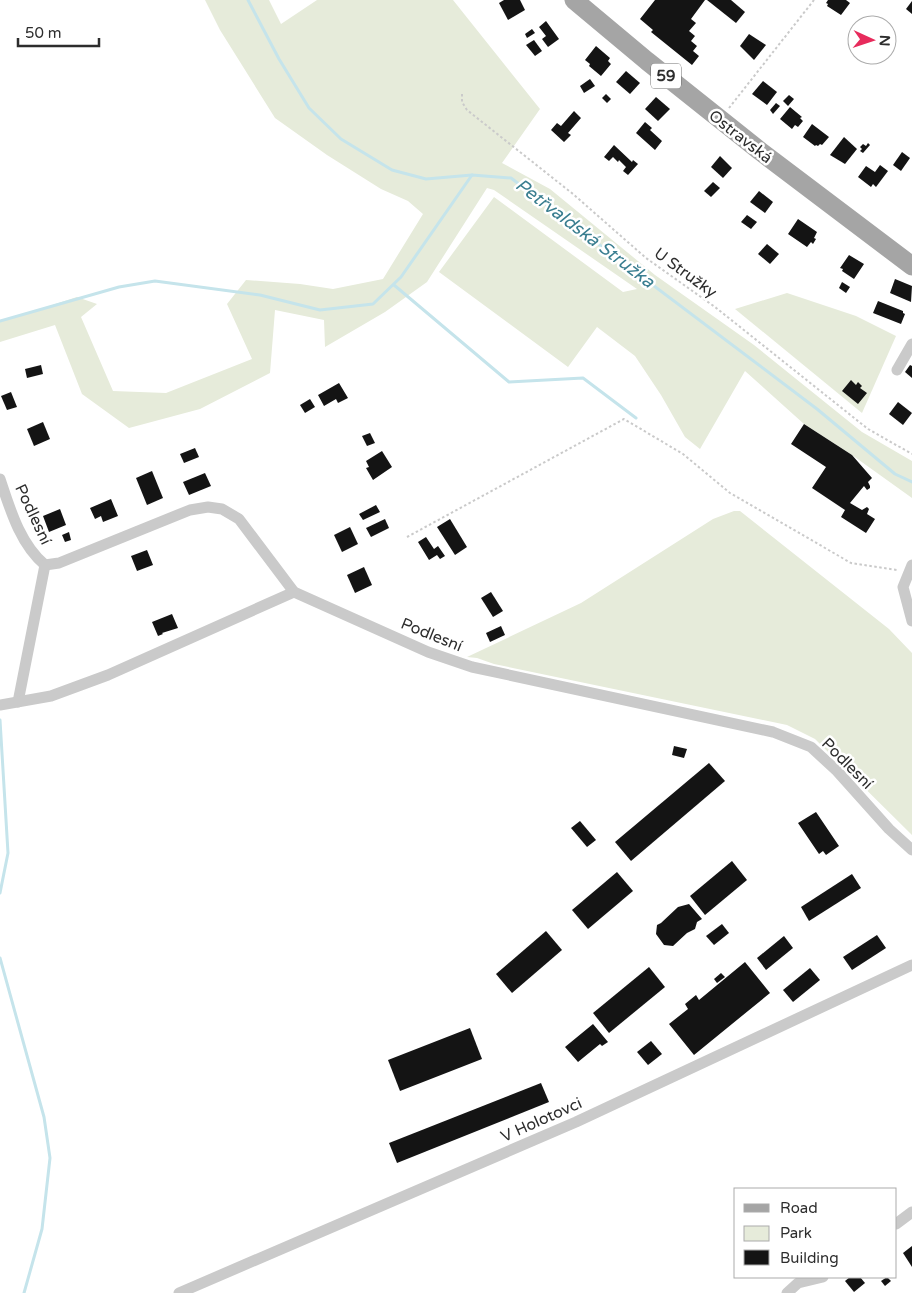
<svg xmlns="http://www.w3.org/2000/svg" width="912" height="1293" font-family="'Varela Round',sans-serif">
	<rect width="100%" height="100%" fill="#fff"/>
	<g fill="#e6ebda">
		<polygon points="205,0 269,0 281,24 317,0 453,0 540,109 502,163 550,189 655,275 754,345 862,432 912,461 912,498 852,455 804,424 745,371 700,449 685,437 661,395 635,356 597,327 568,367 439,272 494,197 623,292 637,289 494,190 487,188 427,282 385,312 325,347 324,320 275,310 270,373 200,409 129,428 82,394 55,325 0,342 0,322 77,297 97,304 81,317 113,391 166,393 252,359 227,304 246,280 300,284 333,289 383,279 423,214 408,201 381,189 327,155 275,118 220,30"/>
		<polygon points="787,293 856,316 896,336 862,413 735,309"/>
		<polygon points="734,511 740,511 889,629 912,653 912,835 815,739 787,725 494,664 477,658 467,657 581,603 713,519"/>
	</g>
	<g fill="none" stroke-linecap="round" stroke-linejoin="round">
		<g stroke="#c5e4eb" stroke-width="3">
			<polyline points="248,0 279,59 309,108 341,139 392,170 426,179 472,175 511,178 817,409 895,474 912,482"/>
			<polyline points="394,285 509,382 583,378 636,418"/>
			<polyline points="0,321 119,287 155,281 260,295 320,310 373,304 401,277 472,175"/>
			<polyline points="0,720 8,853 0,893"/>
			<polyline points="0,958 44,1117 50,1158 42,1229 24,1293"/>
		</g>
	</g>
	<g fill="#141414">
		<polygon points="504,0 520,0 525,10 508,20 499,3"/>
		<polygon points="655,0 705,0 691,19 696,23 689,31 695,36 691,41 697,46 693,51 699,56 692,65 651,32 653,30 640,19"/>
		<polygon points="707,0 731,0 745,12 736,23"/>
		<polygon points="828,0 846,0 850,3 841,15 827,6 828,4 826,3"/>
		<polygon points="912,1 912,14 906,9"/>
		<polygon points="546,21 559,39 548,47 542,39 546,36 539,27"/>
		<polygon points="532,29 535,33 527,38 525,34"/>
		<polygon points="749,34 766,45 754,60 740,46"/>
		<polygon points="534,40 542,51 535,56 526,45"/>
		<polygon points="596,46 610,58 608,61 611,64 601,76 589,66 590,64 585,60"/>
		<polygon points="626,71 640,83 630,94 616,82"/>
		<polygon points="590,79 595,86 584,93 580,86"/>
		<polygon points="763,81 777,92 767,105 752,94"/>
		<polygon points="606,94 611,99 607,103 602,98"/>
		<polygon points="789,95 794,99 788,106 783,101"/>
		<polygon points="656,97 670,109 658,121 645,109"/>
		<polygon points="776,103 780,106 773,114 770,110"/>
		<polygon points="790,107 802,117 800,118 803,121 798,127 795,125 792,129 780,119"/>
		<polygon points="574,111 581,118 568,133 571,135 564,142 551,130 557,123 561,126"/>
		<polygon points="645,122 652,128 650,130 662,141 655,150 636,133"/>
		<polygon points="812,124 829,137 822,145 820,144 818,146 816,145 815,146 803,137"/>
		<polygon points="844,137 857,149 845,164 830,155"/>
		<polygon points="868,143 870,145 863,153 860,151 862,149 860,147 863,144 866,146"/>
		<polygon points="614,145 632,162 633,160 638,164 628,175 623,171 626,167 619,160 618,162 613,157 609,161 604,157"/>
		<polygon points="902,152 910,158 901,171 893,165"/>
		<polygon points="720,156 732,168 723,178 711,167"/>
		<polygon points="880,165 888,171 876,187 873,184 871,187 858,177 866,166 875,172"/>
		<polygon points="713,182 720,188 711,197 704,191"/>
		<polygon points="759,191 773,202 765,213 750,202"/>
		<polygon points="747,215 757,222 751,229 741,222"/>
		<polygon points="798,219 817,232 814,238 816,239 813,244 811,242 807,247 788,234"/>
		<polygon points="767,244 779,254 770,264 758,254"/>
		<polygon points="849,255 864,264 854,279 842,271 843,269 840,268"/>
		<polygon points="895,279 912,286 911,302 890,293"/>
		<polygon points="842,282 850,287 846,293 839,288"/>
		<polygon points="878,301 903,311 903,313 905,314 901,324 873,313"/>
		<polygon points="41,365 43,374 27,378 25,369"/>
		<polygon points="910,365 912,366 912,378 905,372"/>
		<polygon points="851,380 856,385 858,382 862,386 860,388 867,393 858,404 842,391"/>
		<polygon points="339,383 348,398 338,403 336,399 324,406 318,395"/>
		<polygon points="11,392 17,407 7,410 1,396"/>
		<polygon points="310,399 315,407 305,413 300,405"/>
		<polygon points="898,402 912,413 903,425 889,414"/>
		<polygon points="43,422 50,439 34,446 27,429"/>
		<polygon points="804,424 852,455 872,478 868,482 870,486 870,488 867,490 864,486 850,503 862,510 867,507 869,509 867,514 875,519 866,533 841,517 845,510 812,488 826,467 791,444"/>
		<polygon points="370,433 375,443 367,446 362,436"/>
		<polygon points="195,448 199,457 184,463 180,454"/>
		<polygon points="382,451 392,467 373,480 366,468 369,467 366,461"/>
		<polygon points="152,471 163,498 147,505 136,478"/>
		<polygon points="205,473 211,486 189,495 183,482"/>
		<polygon points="111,499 118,516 103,522 101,516 95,519 90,508"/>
		<polygon points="376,505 380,512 363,520 359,514"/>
		<polygon points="60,509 66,525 49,532 43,516"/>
		<polygon points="385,519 389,528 371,537 366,528"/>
		<polygon points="450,519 467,547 455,555 437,527"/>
		<polygon points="350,527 358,544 342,552 334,535"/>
		<polygon points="69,532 71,540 65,542 62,535"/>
		<polygon points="426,537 434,549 438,546 445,556 440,559 437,555 429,560 418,542"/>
		<polygon points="147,550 153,565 137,571 131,556"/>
		<polygon points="364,567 372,585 355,593 347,575"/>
		<polygon points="491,592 503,611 493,617 481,598"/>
		<polygon points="172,614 178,628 162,633 163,634 158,636 152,622"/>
		<polygon points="501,626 505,635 490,642 486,633"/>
		<polygon points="674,746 687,749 684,758 672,755"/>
		<polygon points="709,763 725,781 631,861 615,842"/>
		<polygon points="816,812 839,846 826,855 823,851 819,854 798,823"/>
		<polygon points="580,821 596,840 587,847 571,828"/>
		<polygon points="732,861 747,880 705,915 690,896"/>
		<polygon points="617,872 633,891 588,929 572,910"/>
		<polygon points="852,874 861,888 809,921 801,907"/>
		<polygon points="689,904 702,919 697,922 695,929 687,933 673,946 664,945 656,934 657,925 661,923 678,907"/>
		<polygon points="722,924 729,933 714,945 706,936"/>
		<polygon points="546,931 562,950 512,993 496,974"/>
		<polygon points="877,935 886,948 852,970 843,957"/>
		<polygon points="784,936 793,948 766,970 757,958"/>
		<polygon points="745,962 770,993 694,1055 669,1024 688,1009 685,1004 696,995 699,1000"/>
		<polygon points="649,967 665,987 609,1033 593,1013"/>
		<polygon points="810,968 820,980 793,1002 783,990"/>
		<polygon points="721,973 725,977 717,983 714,979"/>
		<polygon points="593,1024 608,1042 602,1046 600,1044 578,1062 565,1047"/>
		<polygon points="470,1028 482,1059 400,1091 388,1060"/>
		<polygon points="651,1041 662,1054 648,1065 637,1052"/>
		<polygon points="541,1083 549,1102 397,1163 389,1143"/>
		<polygon points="912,1246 912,1267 903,1253"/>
		<polygon points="850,1277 860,1277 865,1283 854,1292 845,1281"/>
		<polygon points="887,1277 891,1281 885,1286 881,1281"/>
	</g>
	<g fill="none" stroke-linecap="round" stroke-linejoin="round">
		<g stroke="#cacaca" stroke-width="2" stroke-dasharray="2.5 2.5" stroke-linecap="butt">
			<polyline points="462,94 462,102 467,110 573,194 646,258 715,307 868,429 912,454"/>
			<polyline points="729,108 814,0"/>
			<polyline points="407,537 624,419 683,454 730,493 851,563 897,570"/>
		</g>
		<g stroke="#cacaca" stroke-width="11">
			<polyline points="897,370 912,344"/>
			<path d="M0,479C10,509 20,544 45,565L59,563L190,510L208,507L222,509L239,519L294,592L428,652L472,667L773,732L811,747L837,771L889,829L912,850"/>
			<polyline points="912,565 903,587 912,621"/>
			<polyline points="18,702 45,565"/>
			<polyline points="0,705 51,696 108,675 294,592"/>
			<polyline points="896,1224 912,1212"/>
			<polyline points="179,1293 576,1122 912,965"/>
			<polyline points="787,1293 798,1283 823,1277"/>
		</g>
		<polyline stroke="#a5a5a5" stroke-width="19" points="574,0 647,61 760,151 912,266"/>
	</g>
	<g text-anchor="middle" stroke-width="5" stroke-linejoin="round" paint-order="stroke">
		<rect fill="#fff" stroke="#6c6c6c" stroke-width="1" x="651" y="63.5" width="30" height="25" rx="4"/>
		<g font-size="15" font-weight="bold" fill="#2d2d2d">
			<text x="666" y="81">59</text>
		</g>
		<g font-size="16" fill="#2d2d2d" stroke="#fff">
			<text transform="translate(741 136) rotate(38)" y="6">Ostravská</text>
			<text transform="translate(686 272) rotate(36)" y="6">U Stružky</text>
			<text transform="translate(34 514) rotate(65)" y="6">Podlesní</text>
			<text transform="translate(432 634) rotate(22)" y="6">Podlesní</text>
			<text transform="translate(848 763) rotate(45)" y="6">Podlesní</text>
			<text transform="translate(541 1119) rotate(-24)" y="6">V Holotovci</text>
		</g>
		<g font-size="18" font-style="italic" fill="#3a7e90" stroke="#fff">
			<text transform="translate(585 233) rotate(37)" y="6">Petřvaldská Stružka</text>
		</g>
	</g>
	<rect x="734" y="1188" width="162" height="90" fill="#ffffff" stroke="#ababab"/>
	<rect x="744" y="1204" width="25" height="8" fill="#a5a5a5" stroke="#ababab"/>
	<text x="780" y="1213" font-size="15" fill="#2d2d2d">Road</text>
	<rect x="744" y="1226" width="25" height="15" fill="#e6ebda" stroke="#ababab"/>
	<text x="780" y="1238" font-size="15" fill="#2d2d2d">Park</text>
	<rect x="744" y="1250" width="25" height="15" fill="#141414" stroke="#ababab"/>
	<text x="780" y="1263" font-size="15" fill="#2d2d2d">Building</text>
	<g transform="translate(872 40) rotate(93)"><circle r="24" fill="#ffffff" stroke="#ababab"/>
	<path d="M0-4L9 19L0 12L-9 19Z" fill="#e72b5c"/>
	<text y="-8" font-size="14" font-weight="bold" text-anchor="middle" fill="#2d2d2d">N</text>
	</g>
	<path d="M18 38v8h81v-8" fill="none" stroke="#2d2d2d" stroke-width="2.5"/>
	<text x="25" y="38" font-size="15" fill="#2d2d2d" stroke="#ffffff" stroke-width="4" paint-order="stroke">50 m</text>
</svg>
